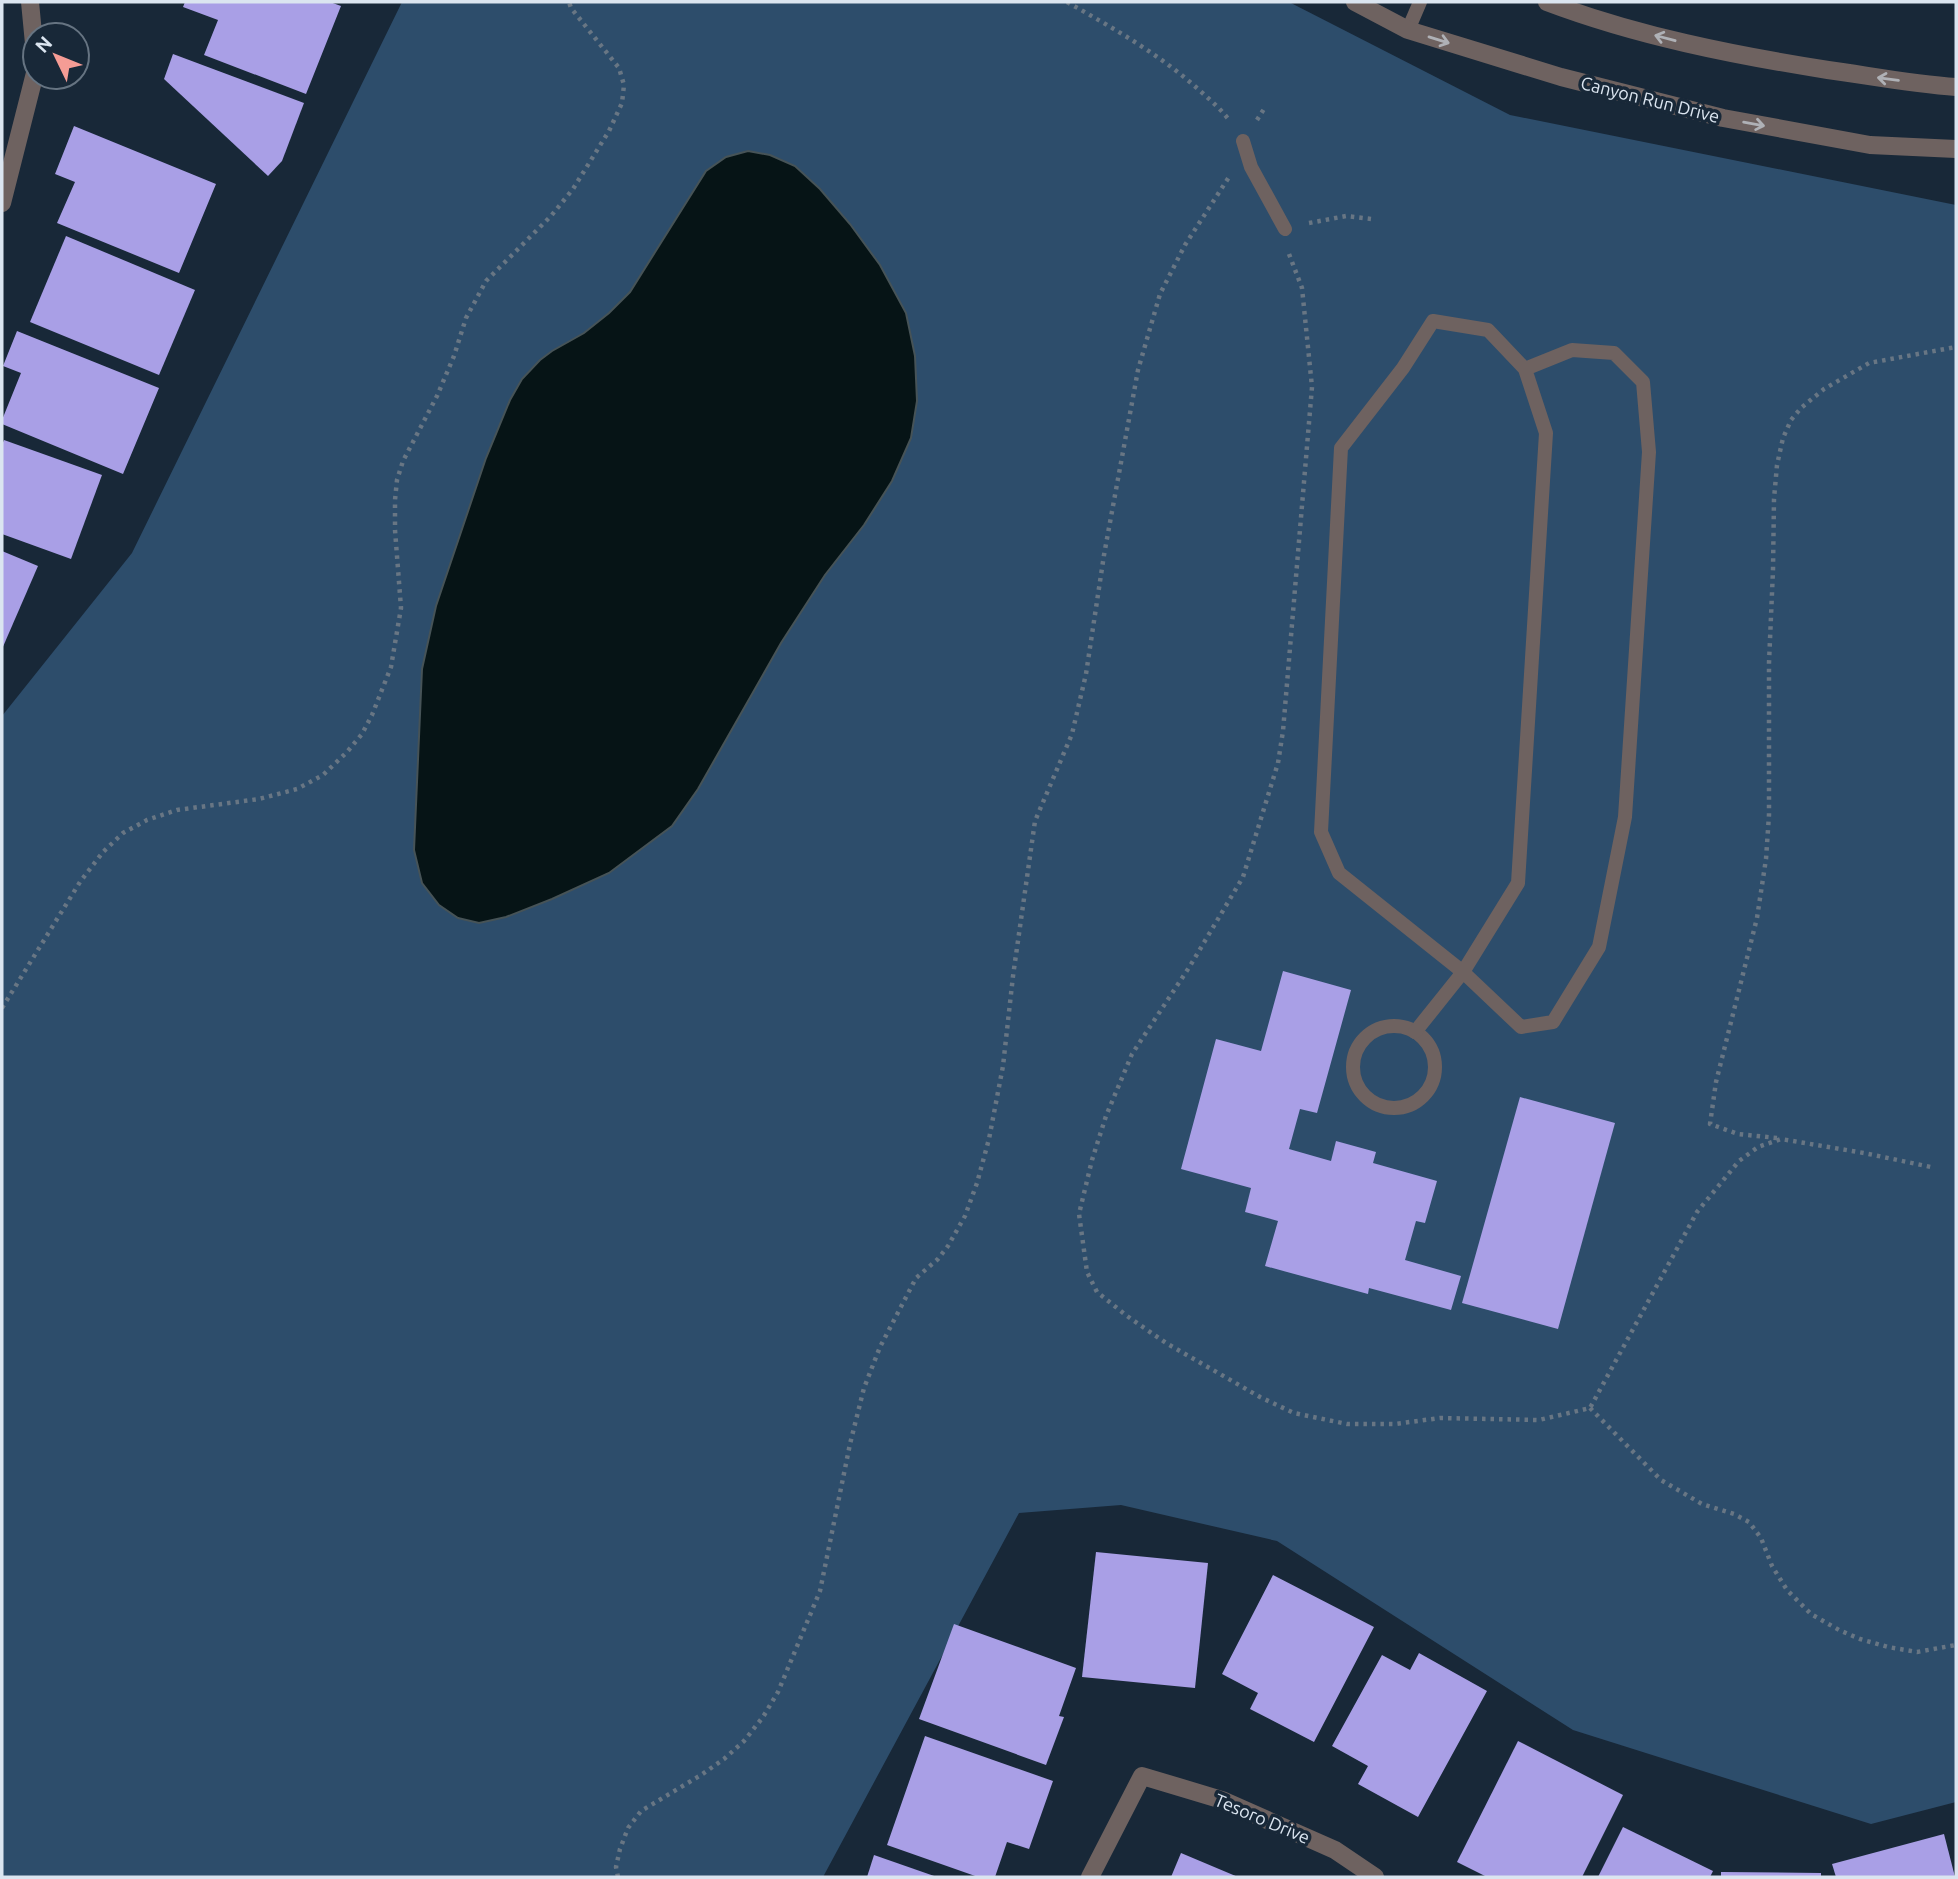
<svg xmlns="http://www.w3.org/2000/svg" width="1958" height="1879" font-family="Ubuntu,sans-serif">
	<rect width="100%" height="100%" fill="#182838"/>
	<polygon fill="#2d4d6b" points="402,2 1289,2 1510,115 1956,205 1956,1802 1871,1824 1573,1730 1277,1541 1121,1505 1019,1513 823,1877 2,1877 2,716 132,553"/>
	<polygon fill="#061416" stroke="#465357" stroke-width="2" points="748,151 770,155 795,166 820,189 850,224 880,265 906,313 915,356 917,401 911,438 892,481 864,525 825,575 781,643 698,789 672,826 609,873 552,899 506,917 479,923 458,918 439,905 422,883 414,850 422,669 436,606 486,458 510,400 522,379 540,360 552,351 584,333 609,313 630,292 706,171 726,157"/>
	<g fill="#a99fe6">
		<polygon points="185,2 330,2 341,6 306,94 204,55 218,20 183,7"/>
		<polygon points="173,54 304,103 282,161 268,176 164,79"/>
		<polygon points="74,126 216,184 179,273 57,223 75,182 55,174"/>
		<polygon points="66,236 195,290 159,375 30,322"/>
		<polygon points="17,331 159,388 123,474 2,424 2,420 21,373 3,366"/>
		<polygon points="4,440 102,475 71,559 2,534 2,445"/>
		<polygon points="2,551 38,566 2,649"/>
		<polygon points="1283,971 1351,990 1317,1113 1300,1109 1289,1149 1331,1161 1336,1141 1376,1152 1373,1163 1437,1181 1425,1223 1416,1221 1405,1260 1461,1276 1451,1310 1369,1288 1368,1294 1265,1266 1278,1221 1245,1212 1251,1188 1181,1169 1216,1039 1261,1051"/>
		<polygon points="1520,1097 1615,1123 1558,1329 1462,1303"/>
		<polygon points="1096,1552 1208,1563 1195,1688 1082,1677"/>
		<polygon points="1273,1575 1374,1627 1314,1742 1250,1709 1258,1693 1222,1674"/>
		<polygon points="954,1624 1076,1668 1059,1716 1064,1717 1046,1765 919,1719"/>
		<polygon points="1419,1653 1487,1691 1418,1817 1358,1784 1368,1766 1332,1746 1382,1655 1410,1670"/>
		<polygon points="925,1736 1053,1781 1029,1849 1007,1842 995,1877 978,1877 887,1845"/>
		<polygon points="1518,1741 1623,1795 1582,1877 1487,1877 1457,1862"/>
		<polygon points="1623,1827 1713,1871 1710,1877 1598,1877"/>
		<polygon points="1944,1834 1955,1877 1836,1877 1832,1864"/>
		<polygon points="1181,1853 1238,1877 1171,1877"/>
		<polygon points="874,1855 937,1877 867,1877"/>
		<polygon points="1721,1872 1821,1873 1821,1877 1721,1877"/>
	</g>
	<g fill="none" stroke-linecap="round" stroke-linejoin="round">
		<g stroke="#687684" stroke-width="4.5" stroke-dasharray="3.5 5" stroke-linecap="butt">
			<path d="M1067,2C1113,28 1159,54 1198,89C1209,99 1220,108 1229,120"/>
			<polyline points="1257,120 1264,109"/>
			<polyline points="1309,223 1346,216 1371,219"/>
			<polyline points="1289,254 1302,288 1312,387 1283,731 1278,763 1243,877 1190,966 1132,1054 1106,1116 1092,1160 1079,1214 1087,1272 1097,1292 1127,1316 1166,1343 1260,1397 1294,1413 1347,1424 1395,1424 1440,1418 1539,1420 1590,1408 1697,1212 1739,1161 1758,1147 1781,1139 1864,1153 1931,1167"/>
			<polyline points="2,1008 80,882 103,852 123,833 147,820 177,810 259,799 297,789 323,775 347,752 362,734 372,715 391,667 401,608 395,530 395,500 397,480 403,461 437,396 454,356 466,318 486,281 551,216 573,189 609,131 622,103 624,85 619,68 571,8 569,2"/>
			<polyline points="1777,1138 1738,1134 1710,1124 1716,1082 1757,918 1766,859 1769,815 1769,663 1773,570 1774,499 1777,465 1783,438 1791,420 1801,408 1824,389 1869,363 1956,347"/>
			<polyline points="1590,1408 1661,1480 1702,1504 1734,1514 1749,1522 1761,1538 1772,1566 1787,1590 1811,1614 1839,1630 1860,1639 1888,1647 1917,1652 1956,1645"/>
			<polyline points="618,1877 616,1867 620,1849 628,1828 641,1811 701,1775 724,1759 744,1741 763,1717 778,1692 820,1591 850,1444 864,1388 880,1347 916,1278 938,1259 948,1246 965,1216 977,1183 989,1139 1003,1066 1013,976 1035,821 1072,734 1086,674 1104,555 1138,370 1160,294 1185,245 1229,177"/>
		</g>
		<g stroke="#6e6260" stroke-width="14">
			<polyline points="1408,30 1420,2"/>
			<polyline points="1243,141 1251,167 1285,229"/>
			<circle cx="1394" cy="1067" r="41"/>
			<polyline points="1415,1032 1463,972 1518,883 1546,433 1525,369 1488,330 1433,321 1403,368 1341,448 1321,832 1339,873 1463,972 1521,1027 1553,1022 1599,947 1625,817 1649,452 1643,382 1614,353 1572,350 1525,369"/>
		</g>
		<g stroke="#6e6260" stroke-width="18">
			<polyline points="30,2 35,54"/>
			<polyline points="2,203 35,73"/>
			<polyline points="1090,1877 1142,1776 1222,1800 1335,1850 1375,1877"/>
		</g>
		<g stroke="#6e6260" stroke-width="18">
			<polyline points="1355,2 1408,30 1561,77 1723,118 1870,145 1956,149"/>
			<path d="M1547,2C1637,36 1733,55 1828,70C1871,76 1913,84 1956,87"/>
		</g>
	</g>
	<defs><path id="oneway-shaft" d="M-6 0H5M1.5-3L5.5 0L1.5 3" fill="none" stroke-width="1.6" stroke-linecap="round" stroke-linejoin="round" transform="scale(1.75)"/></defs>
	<g stroke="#afb1b6">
		<use href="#oneway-shaft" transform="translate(1665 38) rotate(-165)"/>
		<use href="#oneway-shaft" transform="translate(1439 40) rotate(17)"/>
		<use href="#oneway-shaft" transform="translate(1888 79) rotate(-173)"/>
		<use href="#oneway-shaft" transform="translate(1754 124) rotate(10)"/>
	</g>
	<g text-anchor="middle" stroke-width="7" stroke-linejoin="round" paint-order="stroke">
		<g font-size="18" fill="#dbe5f0" stroke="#182838">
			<text transform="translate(1650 100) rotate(14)" y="6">Canyon Run Drive</text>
			<text transform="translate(1262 1819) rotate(23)" y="6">Tesoro Drive</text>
		</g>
	</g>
	<rect width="1958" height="1879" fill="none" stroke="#dbe5f0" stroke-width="7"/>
	<g transform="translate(56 56) rotate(313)"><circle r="33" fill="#182838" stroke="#667482" stroke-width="2"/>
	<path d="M0-5L12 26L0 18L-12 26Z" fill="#f59c95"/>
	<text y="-10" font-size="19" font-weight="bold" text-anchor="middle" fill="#dbe5f0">N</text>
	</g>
</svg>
